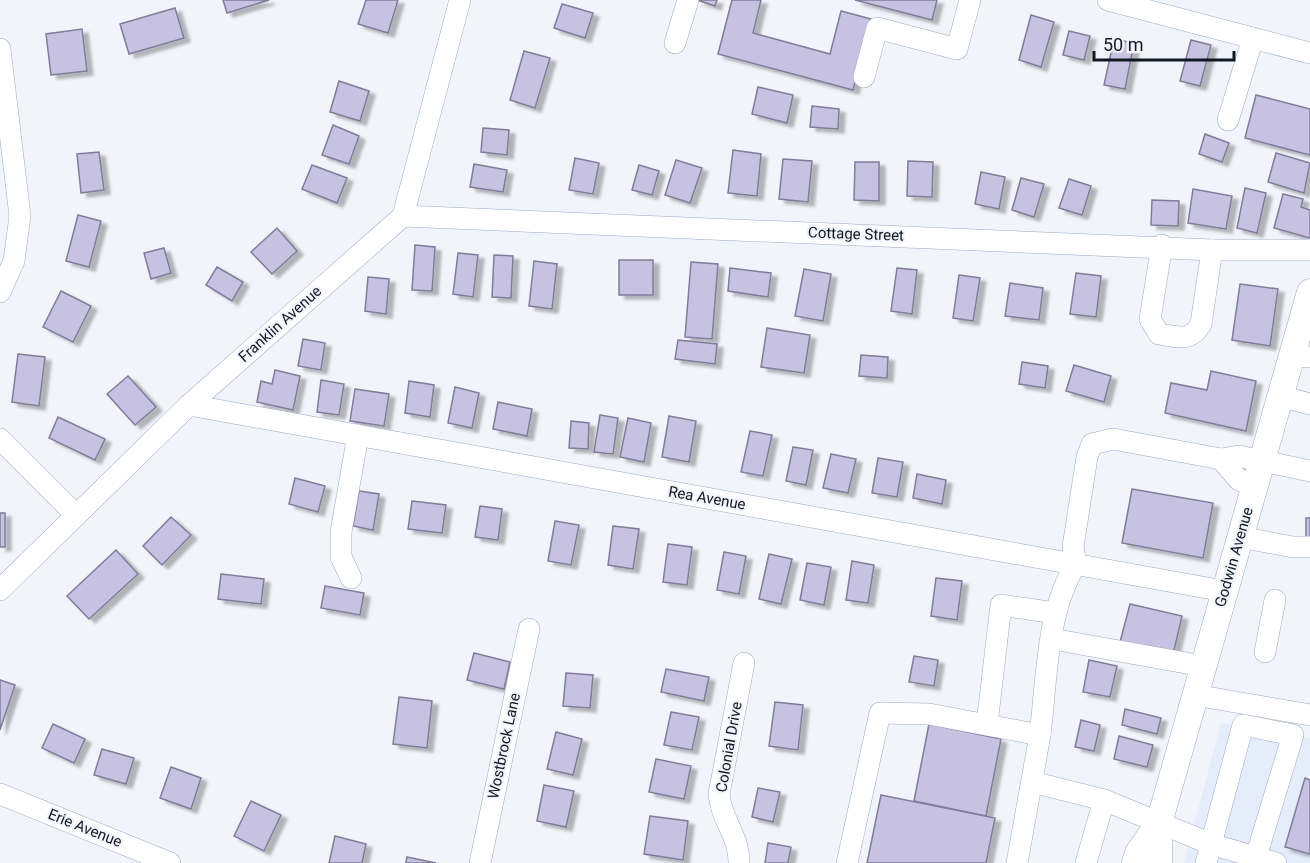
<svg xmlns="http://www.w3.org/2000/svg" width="1310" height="863" font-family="Roboto,sans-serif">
	<defs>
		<filter id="shadow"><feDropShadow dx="6" dy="4" stdDeviation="1.5" flood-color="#0004"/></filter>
	</defs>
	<rect width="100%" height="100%" fill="#f1f4fa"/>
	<polygon fill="#e5edfb" points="1221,723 1310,738 1310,863 1184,863"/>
	<g fill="#c7c2e1" stroke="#817c99" stroke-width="1.5" filter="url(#shadow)">
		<polygon points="223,0 269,0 227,13"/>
		<polygon points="366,0 398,0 388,33 358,24"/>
		<polygon points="697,0 717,0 715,6"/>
		<polygon points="732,0 761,0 753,33 830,54 841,11 871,19 853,90 718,54"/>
		<polygon points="855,0 937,0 932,20"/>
		<polygon points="562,4 593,13 585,38 554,28"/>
		<polygon points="175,8 184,38 129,54 120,24"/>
		<polygon points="1031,15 1054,22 1041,67 1019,60"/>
		<polygon points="82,29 87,71 51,75 46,34"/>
		<polygon points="1069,31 1090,36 1084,60 1063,55"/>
		<polygon points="1114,39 1134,43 1125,89 1104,85"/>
		<polygon points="1191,40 1211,45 1200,86 1180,81"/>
		<polygon points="524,51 550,58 535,108 510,100"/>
		<polygon points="339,81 369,91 360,121 330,112"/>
		<polygon points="758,87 793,95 787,123 752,114"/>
		<polygon points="1256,95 1310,109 1310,155 1245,138"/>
		<polygon points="812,106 839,109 838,129 810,127"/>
		<polygon points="333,125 359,136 349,164 322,155"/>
		<polygon points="483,128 509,130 507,155 481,152"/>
		<polygon points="1205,134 1229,143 1222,162 1199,154"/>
		<polygon points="733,150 761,154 757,196 728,193"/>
		<polygon points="99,152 104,190 81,193 77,154"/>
		<polygon points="1276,153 1310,163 1304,193 1268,182"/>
		<polygon points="575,158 599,163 593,194 569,190"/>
		<polygon points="783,159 812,161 808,202 779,199"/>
		<polygon points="676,160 702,168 690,203 665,195"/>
		<polygon points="908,161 933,162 932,197 907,196"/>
		<polygon points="855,162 879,162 879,201 854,200"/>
		<polygon points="474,164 507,170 503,192 470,187"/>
		<polygon points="312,165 347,178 337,203 302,189"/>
		<polygon points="639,165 659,171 652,195 632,190"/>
		<polygon points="981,172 1005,177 999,209 975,204"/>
		<polygon points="1021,178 1044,184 1034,217 1012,210"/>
		<polygon points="1069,179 1091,186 1082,215 1059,208"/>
		<polygon points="1245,188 1266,193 1257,233 1237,228"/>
		<polygon points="1193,189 1232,196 1226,229 1188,223"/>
		<polygon points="1283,194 1303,199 1301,207 1310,210 1310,238 1274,228"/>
		<polygon points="1152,200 1179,201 1178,226 1151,225"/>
		<polygon points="78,215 101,221 89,267 66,261"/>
		<polygon points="277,228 297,251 272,274 251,252"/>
		<polygon points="415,245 435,247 432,291 412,290"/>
		<polygon points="164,248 171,273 151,279 144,253"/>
		<polygon points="458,253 478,255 473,297 453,294"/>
		<polygon points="494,255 513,256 511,298 492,297"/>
		<rect x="619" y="260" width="34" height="35"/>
		<polygon points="534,261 557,264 552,309 529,306"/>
		<polygon points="691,262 718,264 712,339 685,337"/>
		<polygon points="217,267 243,282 232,301 206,285"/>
		<polygon points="730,268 771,273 768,297 728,291"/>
		<polygon points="897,268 917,270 912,314 891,311"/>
		<polygon points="804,269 831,274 823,321 795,316"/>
		<polygon points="1076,273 1101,276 1096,317 1070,314"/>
		<polygon points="959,275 980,278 973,321 953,318"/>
		<polygon points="368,277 389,279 386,314 365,311"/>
		<polygon points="1010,283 1043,288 1039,320 1005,316"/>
		<polygon points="1240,284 1278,289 1270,346 1232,340"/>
		<polygon points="61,291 91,306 73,342 43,327"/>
		<polygon points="767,328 810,335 804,373 761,367"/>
		<polygon points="303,339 325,343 321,370 298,366"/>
		<polygon points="678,340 717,344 715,364 675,359"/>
		<polygon points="18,354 45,357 39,406 12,402"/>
		<polygon points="861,355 888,357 887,378 859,376"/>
		<polygon points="1022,362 1048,366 1045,388 1019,384"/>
		<polygon points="1074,365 1111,376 1104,402 1066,391"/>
		<polygon points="275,370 300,376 293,410 257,402 261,381 272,384"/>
		<polygon points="1211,371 1256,381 1246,431 1165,413 1171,383 1207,390"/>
		<polygon points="128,376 156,407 135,425 107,394"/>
		<polygon points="321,380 344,384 339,415 317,412"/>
		<polygon points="409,381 434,385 430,417 405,413"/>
		<polygon points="455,387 479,393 472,428 448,423"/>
		<polygon points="355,389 389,394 384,426 350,421"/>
		<polygon points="498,402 532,409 527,436 493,429"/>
		<polygon points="600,415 618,418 613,454 594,452"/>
		<polygon points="669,416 696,421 689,462 662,457"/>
		<polygon points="58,417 105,439 95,460 49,438"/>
		<polygon points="628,418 651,423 644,462 620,457"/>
		<polygon points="571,421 589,423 588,449 569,448"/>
		<polygon points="750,431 772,435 763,476 741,472"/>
		<polygon points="793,447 813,450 806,485 786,481"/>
		<polygon points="831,454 856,459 848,493 823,488"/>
		<polygon points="878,458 903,462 897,497 872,493"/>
		<polygon points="917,474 946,480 942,504 913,498"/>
		<polygon points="295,478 325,486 318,512 289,504"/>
		<polygon points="1132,489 1213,503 1203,558 1122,543"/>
		<polygon points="359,491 379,494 373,530 353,526"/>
		<polygon points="412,501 446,505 442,533 408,529"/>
		<polygon points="480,506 502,509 498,540 475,537"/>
		<rect x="0" y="513" width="5" height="34"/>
		<polygon points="171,517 191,535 162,565 143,546"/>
		<polygon points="1306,518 1310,518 1310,541 1306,542"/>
		<polygon points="555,521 579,525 571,565 548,561"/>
		<polygon points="613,526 639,529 633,569 608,565"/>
		<polygon points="668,544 692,547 687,585 663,582"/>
		<polygon points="116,550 138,574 89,619 67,596"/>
		<polygon points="724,552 746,556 739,594 717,590"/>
		<polygon points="769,554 792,559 781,604 759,599"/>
		<polygon points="852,561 874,565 868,603 846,600"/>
		<polygon points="807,563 831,567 824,605 800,600"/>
		<polygon points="221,574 264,579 261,604 218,599"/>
		<polygon points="936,578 962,581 957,620 931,616"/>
		<polygon points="325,586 364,593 360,615 321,608"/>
		<polygon points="1130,604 1182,616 1172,659 1119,646"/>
		<polygon points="474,653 510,662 504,689 467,680"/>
		<polygon points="914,656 938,660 934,686 909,682"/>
		<polygon points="1089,660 1117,666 1110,697 1083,692"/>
		<polygon points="666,669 709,677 704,701 661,692"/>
		<polygon points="566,673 593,675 590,708 563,706"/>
		<polygon points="0,680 15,685 0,730"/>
		<polygon points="399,697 432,701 427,748 393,744"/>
		<polygon points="775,702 803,705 798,750 769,746"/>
		<polygon points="1125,709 1161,718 1157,734 1122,725"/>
		<polygon points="671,712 699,717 692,750 664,745"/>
		<polygon points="1081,720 1100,725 1094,751 1075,747"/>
		<polygon points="53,724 85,739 74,763 42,748"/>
		<polygon points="929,724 1001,739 986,816 914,801"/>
		<polygon points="556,732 582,739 573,775 547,769"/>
		<polygon points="1119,736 1153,745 1147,767 1114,759"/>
		<polygon points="102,749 134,758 126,784 94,775"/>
		<polygon points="656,759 691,766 684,799 649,792"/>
		<polygon points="171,767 201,778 191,809 160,798"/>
		<polygon points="1305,778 1310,780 1310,854 1285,847"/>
		<polygon points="544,785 574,791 566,827 537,821"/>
		<polygon points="758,788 780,792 773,822 752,817"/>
		<polygon points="881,795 995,818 986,863 867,863"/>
		<polygon points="251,801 281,815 264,851 234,836"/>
		<polygon points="650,816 688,821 683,860 644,854"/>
		<polygon points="335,836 366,844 362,863 329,863"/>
		<polygon points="768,843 791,847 788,863 765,863"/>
		<polygon points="407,857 436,863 406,863"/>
	</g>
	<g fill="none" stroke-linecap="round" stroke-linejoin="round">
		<g stroke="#9babc7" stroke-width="22">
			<g id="minor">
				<polyline points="1108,0 1310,53"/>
				<polyline points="675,43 688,0"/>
				<polyline points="0,49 20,216 14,261 0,292"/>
				<polyline points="864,77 877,28 957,49 970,0"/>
				<polyline points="1228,120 1253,38"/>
				<polyline points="403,216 1212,250 1310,250"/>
				<path d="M1162,245L1150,319L1159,334C1178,337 1191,342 1201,324L1212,250"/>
				<polyline points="1291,356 1310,357"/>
				<polyline points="1280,396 1310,404"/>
				<polyline points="189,405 1224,591"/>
				<polyline points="0,439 76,515"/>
				<polyline points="1254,486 1239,480 1221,459 1239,456 1310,471"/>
				<polyline points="1240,537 1293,547 1310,547"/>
				<polyline points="351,578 341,557 341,532 358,435"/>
				<polyline points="0,590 189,405 403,216 460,0"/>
				<polyline points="1052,639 1203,666"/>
				<polyline points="1265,652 1275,600"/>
				<polyline points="1195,695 1310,715"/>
				<polyline points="987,724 1001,605 1055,613"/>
				<path d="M1040,735C1047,679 1046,612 1076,564L1073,547L1087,457L1092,444L1113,439L1221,459"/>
				<polyline points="1032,782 1104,800 1211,844 1276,863"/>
				<polyline points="0,794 170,863"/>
				<polyline points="480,863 529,629"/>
				<path d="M739,863C740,837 721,820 719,794L744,663"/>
				<polyline points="847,863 880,713 929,714 1040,735 1017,863"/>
				<polyline points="1086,863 1104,800"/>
				<polyline points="1206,863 1243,725 1293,735 1256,857"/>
			</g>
		</g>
		<g stroke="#9babc7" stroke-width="27">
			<g id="major">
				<polyline points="1135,863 1138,853 1159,823"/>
				<polyline points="1159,863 1159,823 1310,292"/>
			</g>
		</g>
		<use href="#minor" stroke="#fff" stroke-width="21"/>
		<use href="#major" stroke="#fff" stroke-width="26"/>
	</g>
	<g text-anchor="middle" stroke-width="4.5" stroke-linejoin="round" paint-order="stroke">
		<g font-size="15" fill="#121822" stroke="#f1f4fa">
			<text transform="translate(856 234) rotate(2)" y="5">Cottage Street</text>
			<text transform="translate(280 324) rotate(-42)" y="5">Franklin Avenue</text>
			<text transform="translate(707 498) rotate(10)" y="5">Rea Avenue</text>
			<text transform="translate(1234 557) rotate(-74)" y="5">Godwin Avenue</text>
			<text transform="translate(504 746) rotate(-78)" y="5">Wostbrock Lane</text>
			<text transform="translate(729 747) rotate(-80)" y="5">Colonial Drive</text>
			<text transform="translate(85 828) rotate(22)" y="5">Erie Avenue</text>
		</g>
	</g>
	<path d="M1094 51v9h140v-9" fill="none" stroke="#121822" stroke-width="3"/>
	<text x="1103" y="51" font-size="18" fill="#121822" stroke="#f1f4fa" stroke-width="4.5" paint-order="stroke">50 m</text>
</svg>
